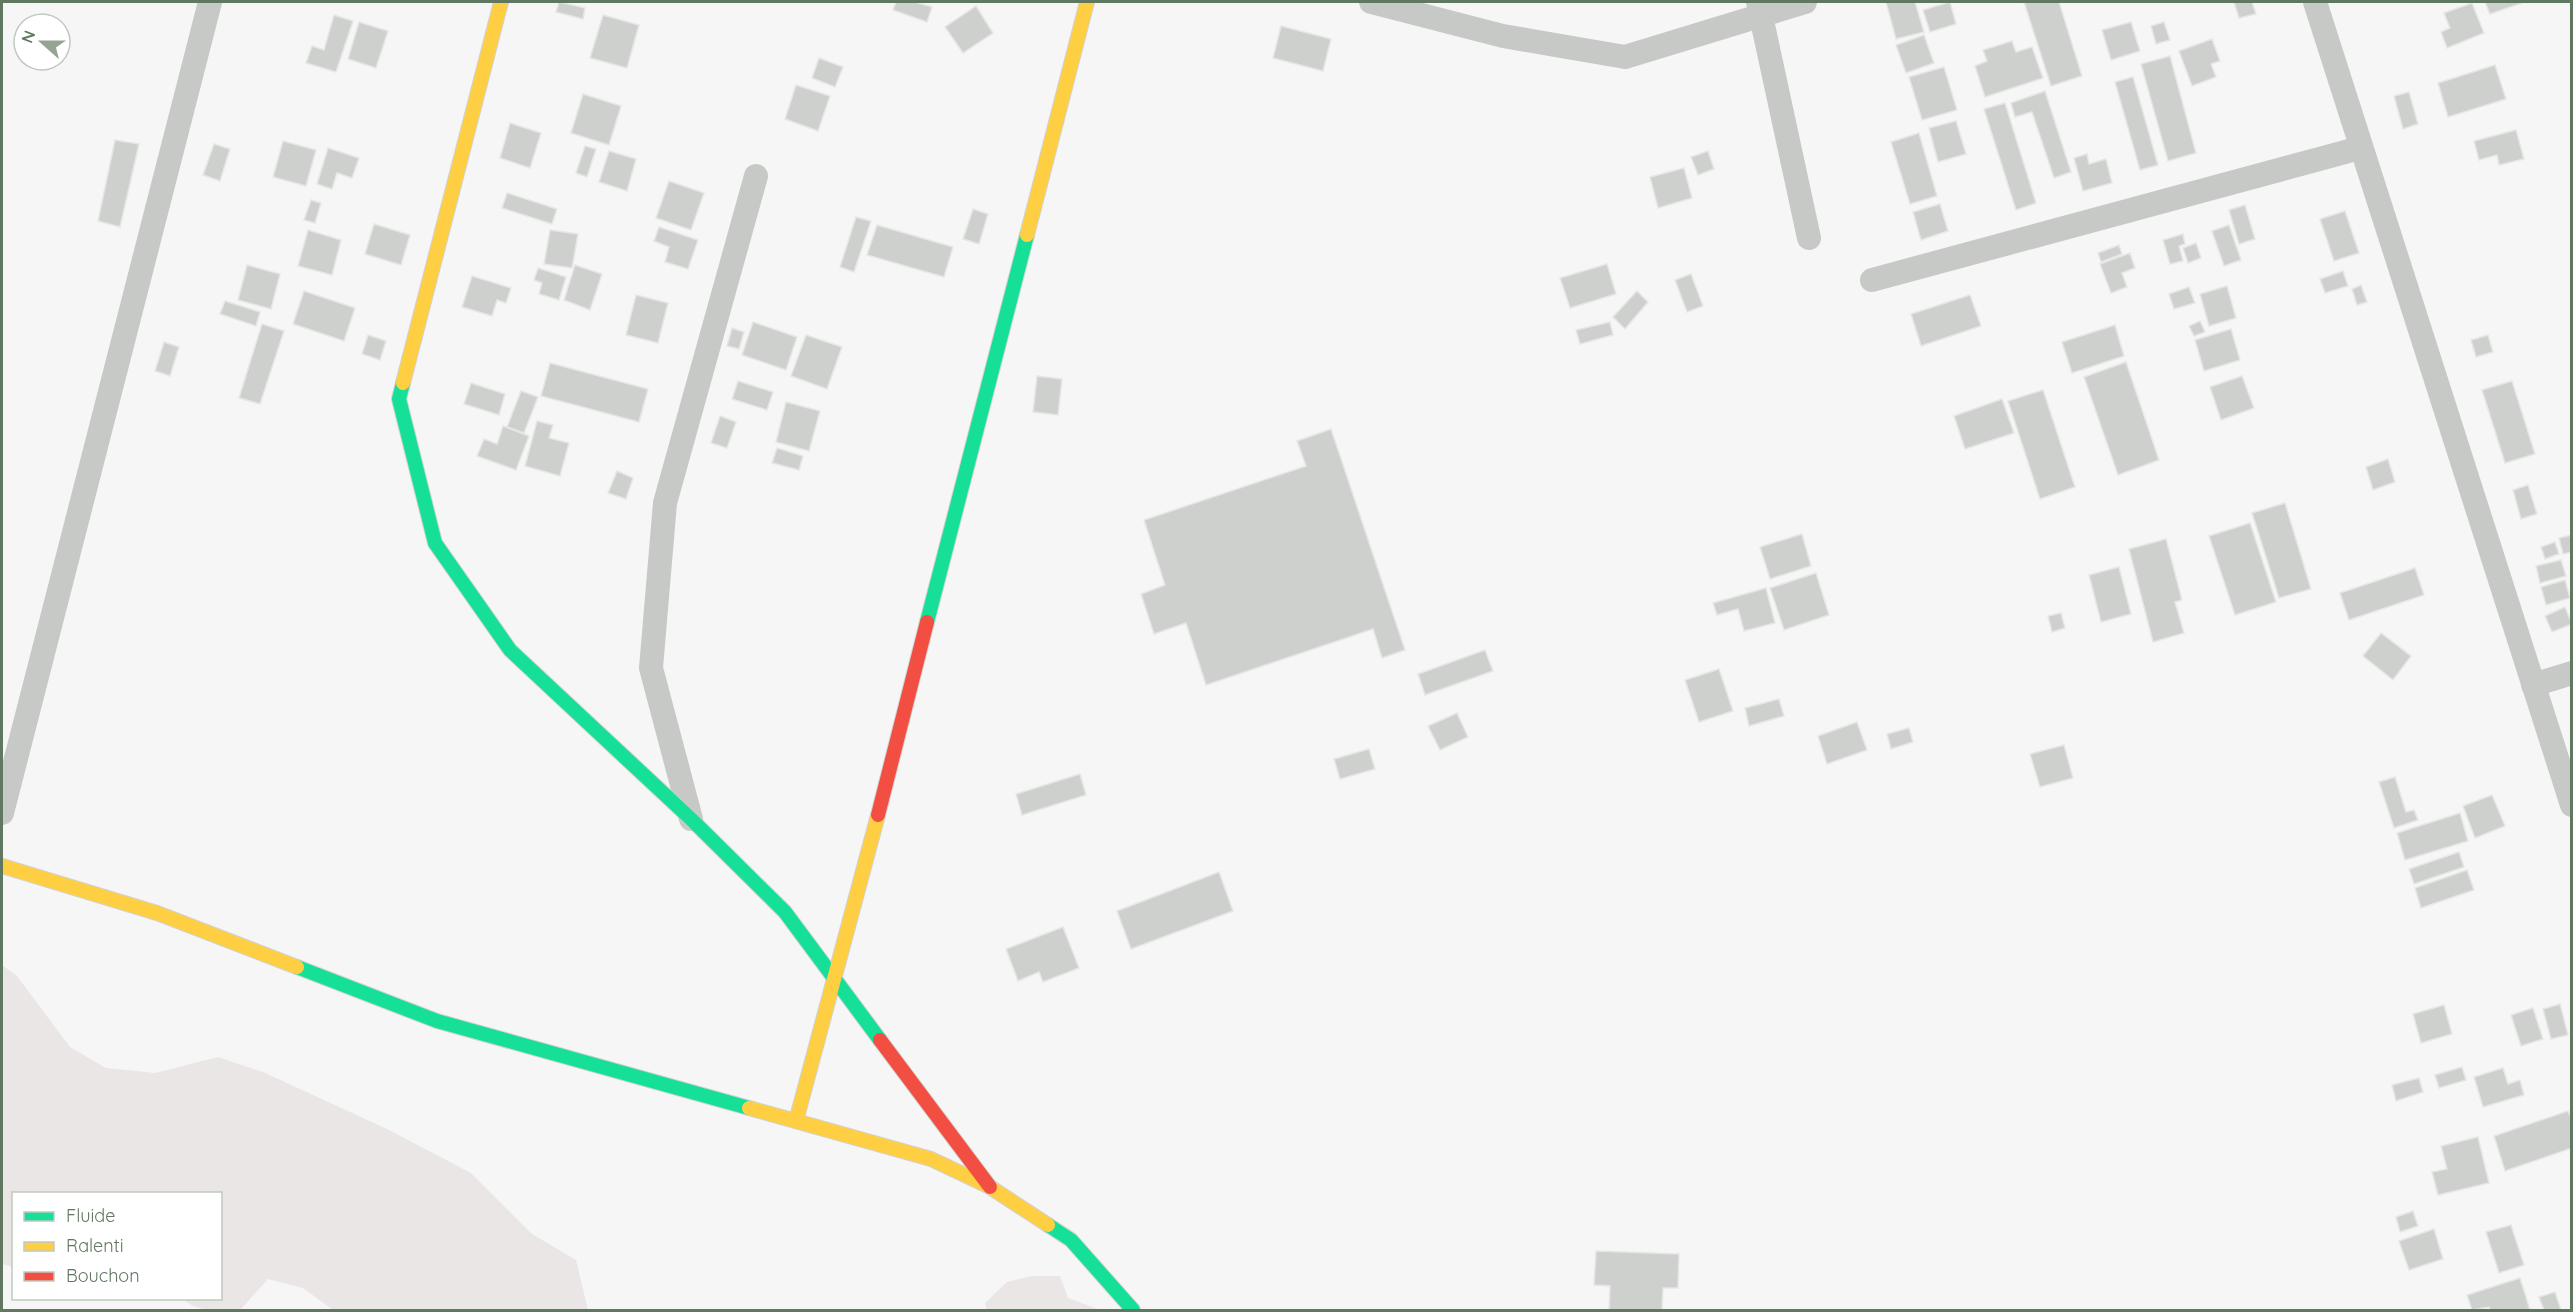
<svg xmlns="http://www.w3.org/2000/svg" width="2573" height="1312" font-family="Quicksand,sans-serif">
	<rect width="100%" height="100%" fill="#f7f6f6"/>
	<g fill="#e9e6e5">
		<path d="M2,965L17,976L70,1047L106,1068L155,1073L218,1057L263,1072L387,1129L471,1173L532,1234L576,1260L588,1310H333L303,1288L268,1279L240,1310C219,1311 196,1312 183,1299L220,1298V1194H14L13,1270L10,1266L2,1264Z"/>
		<polygon points="1031,1276 1060,1276 1068,1298 1100,1310 987,1310 985,1303 1007,1282"/>
	</g>
	<g fill="#ced0ce" stroke="#e6e6e6" stroke-width="1.5">
		<polygon points="559,2 585,8 583,19 556,12"/>
		<polygon points="896,2 915,2 932,7 927,22 893,10"/>
		<polygon points="1886,2 1915,2 1924,32 1896,39"/>
		<polygon points="1950,2 1956,24 1930,32 1923,10"/>
		<polygon points="2024,2 2059,2 2082,76 2051,86"/>
		<polygon points="2234,2 2252,2 2256,14 2239,18"/>
		<polygon points="2485,2 2521,2 2522,3 2490,14"/>
		<polygon points="2472,3 2484,33 2447,48 2441,32 2450,28 2444,13"/>
		<polygon points="976,6 993,33 963,53 945,27"/>
		<polygon points="334,15 353,21 336,72 306,63 312,46 324,50"/>
		<polygon points="603,15 639,25 627,68 590,58"/>
		<polygon points="359,22 388,31 376,68 348,59"/>
		<polygon points="2131,22 2140,51 2111,60 2102,30"/>
		<polygon points="2164,22 2170,40 2156,44 2151,26"/>
		<polygon points="1281,26 1331,39 1323,71 1273,58"/>
		<polygon points="1924,35 1934,63 1906,73 1896,45"/>
		<polygon points="2212,39 2220,61 2211,64 2216,77 2192,86 2179,51"/>
		<polygon points="2012,41 2016,52 2032,47 2043,78 1985,97 1975,66 1987,61 1983,50"/>
		<polygon points="2170,56 2196,153 2168,161 2141,64"/>
		<polygon points="819,58 843,67 835,87 812,78"/>
		<polygon points="2495,65 2506,99 2448,117 2438,83"/>
		<polygon points="1944,67 1957,110 1922,120 1909,77"/>
		<polygon points="2133,77 2158,165 2140,170 2115,82"/>
		<polygon points="796,85 830,96 818,131 785,119"/>
		<polygon points="2045,91 2071,172 2054,178 2032,112 2015,117 2011,103"/>
		<polygon points="2409,92 2418,124 2403,129 2394,96"/>
		<polygon points="583,94 621,106 609,145 571,133"/>
		<polygon points="2005,103 2036,203 2016,210 1984,109"/>
		<polygon points="1956,121 1966,154 1938,162 1929,128"/>
		<polygon points="510,123 541,133 530,168 500,158"/>
		<polygon points="2516,130 2524,159 2499,165 2497,155 2479,160 2474,141"/>
		<polygon points="1919,133 1937,196 1910,204 1891,142"/>
		<polygon points="115,140 139,144 120,227 98,221"/>
		<polygon points="283,141 316,150 306,186 273,177"/>
		<polygon points="214,144 230,149 220,181 203,175"/>
		<polygon points="585,146 596,149 587,177 576,173"/>
		<polygon points="328,148 359,158 352,178 337,173 332,189 317,184"/>
		<polygon points="609,151 636,159 627,191 599,182"/>
		<polygon points="1708,151 1714,169 1698,175 1691,157"/>
		<polygon points="2087,154 2089,164 2106,159 2112,183 2083,191 2074,158"/>
		<polygon points="1684,168 1692,198 1658,208 1650,177"/>
		<polygon points="669,181 704,193 691,230 656,218"/>
		<polygon points="507,193 557,209 552,224 502,208"/>
		<polygon points="311,200 321,203 315,223 304,220"/>
		<polygon points="1940,204 1948,231 1921,240 1913,212"/>
		<polygon points="2245,205 2255,239 2239,244 2229,210"/>
		<polygon points="973,209 988,214 979,244 963,239"/>
		<polygon points="2345,211 2359,253 2334,261 2320,219"/>
		<polygon points="856,217 871,221 854,272 840,267"/>
		<polygon points="374,224 410,235 401,265 365,254"/>
		<polygon points="877,225 953,247 944,277 867,255"/>
		<polygon points="2229,225 2241,260 2224,266 2212,231"/>
		<polygon points="659,227 698,240 688,269 665,262 669,247 654,241"/>
		<polygon points="308,230 341,240 332,275 298,266"/>
		<polygon points="550,230 578,234 572,268 544,264"/>
		<polygon points="2183,234 2185,244 2179,246 2183,261 2170,264 2163,240"/>
		<polygon points="2196,243 2201,258 2188,263 2183,248"/>
		<polygon points="2119,245 2122,254 2101,262 2098,253"/>
		<polygon points="2130,253 2135,268 2122,273 2127,287 2111,293 2100,264"/>
		<polygon points="1607,264 1616,294 1570,308 1560,278"/>
		<polygon points="247,265 280,274 271,309 238,300"/>
		<polygon points="575,265 602,274 590,310 564,300"/>
		<polygon points="538,268 566,277 559,300 539,294 542,283 534,280"/>
		<polygon points="2343,271 2348,286 2325,293 2320,279"/>
		<polygon points="1691,274 1703,306 1687,312 1675,280"/>
		<polygon points="472,276 511,288 506,303 497,300 492,316 462,307"/>
		<polygon points="2361,285 2367,302 2357,305 2352,289"/>
		<polygon points="2227,286 2236,318 2209,326 2200,294"/>
		<polygon points="2189,287 2195,303 2174,309 2169,294"/>
		<polygon points="304,291 355,308 344,341 293,324"/>
		<polygon points="1637,291 1648,302 1625,329 1613,317"/>
		<polygon points="636,295 668,303 658,343 626,335"/>
		<polygon points="1970,295 1981,326 1921,346 1911,314"/>
		<polygon points="225,301 260,312 256,326 220,314"/>
		<polygon points="2200,321 2205,332 2194,336 2189,326"/>
		<polygon points="753,322 797,337 786,370 742,355"/>
		<polygon points="1610,322 1613,335 1580,344 1576,330"/>
		<polygon points="262,324 284,331 260,404 239,398"/>
		<polygon points="2115,325 2124,356 2072,373 2062,342"/>
		<polygon points="732,328 744,332 739,349 727,346"/>
		<polygon points="2231,329 2240,360 2204,371 2195,340"/>
		<polygon points="368,335 386,341 380,360 362,354"/>
		<polygon points="806,335 842,347 827,389 791,376"/>
		<polygon points="2488,335 2493,352 2476,357 2471,340"/>
		<polygon points="164,342 179,347 170,376 155,371"/>
		<polygon points="2126,362 2159,460 2118,475 2084,377"/>
		<polygon points="550,363 648,389 639,422 541,396"/>
		<polygon points="1037,376 1062,379 1058,415 1033,412"/>
		<polygon points="2242,376 2254,408 2221,420 2210,387"/>
		<polygon points="738,381 773,392 767,410 732,399"/>
		<polygon points="2512,381 2535,454 2505,463 2482,390"/>
		<polygon points="471,383 505,394 499,415 464,404"/>
		<polygon points="2043,390 2075,487 2040,499 2008,401"/>
		<polygon points="521,391 538,397 524,433 507,427"/>
		<polygon points="2002,399 2014,433 1965,449 1954,416"/>
		<polygon points="786,402 820,411 809,451 776,442"/>
		<polygon points="720,416 736,422 727,448 711,443"/>
		<polygon points="537,421 553,425 549,438 569,443 560,476 525,466"/>
		<polygon points="503,426 529,436 516,470 477,456 484,439 497,444"/>
		<polygon points="1331,429 1405,650 1382,658 1373,629 1206,685 1186,623 1154,634 1141,594 1165,585 1144,520 1306,466 1297,441"/>
		<polygon points="777,448 803,456 799,470 772,463"/>
		<polygon points="2388,459 2395,482 2373,490 2366,467"/>
		<polygon points="617,471 633,478 626,499 608,493"/>
		<polygon points="2528,485 2537,514 2521,519 2513,490"/>
		<polygon points="2285,503 2311,589 2279,598 2252,513"/>
		<polygon points="2250,523 2276,602 2235,615 2209,536"/>
		<polygon points="1802,534 1811,566 1770,579 1760,547"/>
		<polygon points="2572,535 2572,552 2563,554 2559,538"/>
		<polygon points="2166,539 2182,600 2175,602 2184,633 2153,642 2129,549"/>
		<polygon points="2555,542 2559,554 2545,559 2541,547"/>
		<polygon points="2561,560 2566,576 2540,583 2536,566"/>
		<polygon points="2119,567 2131,614 2101,622 2089,575"/>
		<polygon points="2415,568 2424,595 2349,620 2340,593"/>
		<polygon points="1816,573 1829,615 1784,630 1770,588"/>
		<polygon points="2565,580 2570,598 2546,605 2541,587"/>
		<polygon points="1766,588 1775,623 1744,631 1738,609 1717,615 1713,603"/>
		<polygon points="2565,607 2572,624 2552,632 2545,616"/>
		<polygon points="2061,613 2065,628 2052,632 2048,616"/>
		<polygon points="2381,633 2411,656 2393,680 2363,656"/>
		<polygon points="1485,650 1493,671 1425,695 1418,674"/>
		<polygon points="1719,669 1733,711 1699,722 1685,680"/>
		<polygon points="1779,699 1784,716 1749,726 1745,708"/>
		<polygon points="1457,713 1468,737 1440,750 1428,726"/>
		<polygon points="1857,722 1867,750 1827,764 1818,736"/>
		<polygon points="1909,728 1913,742 1891,749 1887,734"/>
		<polygon points="2064,745 2073,778 2040,787 2030,754"/>
		<polygon points="1369,749 1375,769 1340,779 1334,759"/>
		<polygon points="1080,774 1086,795 1022,815 1016,794"/>
		<polygon points="2395,777 2406,812 2414,810 2418,820 2394,828 2379,782"/>
		<polygon points="2492,795 2505,826 2475,838 2463,806"/>
		<polygon points="2460,813 2468,841 2405,860 2397,833"/>
		<polygon points="2459,852 2464,867 2414,884 2409,869"/>
		<polygon points="2467,870 2474,890 2421,908 2415,888"/>
		<polygon points="1219,872 1233,911 1131,949 1117,911"/>
		<polygon points="1063,927 1079,968 1043,982 1039,972 1018,981 1006,949"/>
		<polygon points="2560,1004 2568,1035 2551,1039 2543,1009"/>
		<polygon points="2444,1005 2452,1034 2421,1043 2413,1014"/>
		<polygon points="2533,1008 2543,1039 2521,1046 2511,1015"/>
		<polygon points="2462,1067 2466,1080 2439,1088 2435,1075"/>
		<polygon points="2503,1068 2508,1084 2520,1080 2524,1095 2483,1107 2474,1077"/>
		<polygon points="2419,1078 2423,1092 2396,1101 2392,1085"/>
		<polygon points="2568,1111 2572,1120 2572,1148 2505,1171 2494,1136"/>
		<polygon points="2478,1137 2489,1183 2438,1195 2432,1172 2447,1169 2441,1146"/>
		<polygon points="2413,1211 2418,1226 2400,1232 2396,1217"/>
		<polygon points="2511,1225 2524,1265 2499,1273 2486,1232"/>
		<polygon points="2434,1229 2443,1259 2409,1270 2399,1241"/>
		<polygon points="1596,1251 1679,1254 1678,1288 1663,1288 1662,1310 1609,1310 1610,1286 1594,1285"/>
		<polygon points="2520,1278 2530,1310 2490,1310 2489,1307 2472,1310 2467,1295"/>
		<polygon points="2555,1292 2561,1310 2544,1310 2539,1297"/>
	</g>
	<g fill="none" stroke-linecap="round" stroke-linejoin="round">
		<g stroke="#d1d3d1" stroke-width="16">
			<g id="fast">
				<polyline points="403,383 399,399 435,543 510,650 691,819 785,912 880,1040"/>
				<polyline points="927,622 1027,235"/>
				<polyline points="297,967 437,1021 749,1108"/>
				<polyline points="1048,1225 1071,1240 1133,1310"/>
			</g>
		</g>
		<g stroke="#d1d3d1" stroke-width="16">
			<g id="slow">
				<polyline points="1027,235 1087,2"/>
				<polyline points="403,383 501,2"/>
				<polyline points="2,866 157,913 297,967"/>
				<polyline points="749,1108 931,1159 990,1187 1048,1225"/>
				<polyline points="796,1121 878,815"/>
			</g>
		</g>
		<g stroke="#d1d3d1" stroke-width="16">
			<g id="jam">
				<polyline points="878,815 927,622"/>
				<polyline points="880,1040 990,1187"/>
			</g>
		</g>
		<g stroke="#c7c9c7" stroke-width="24">
			<polyline points="1371,2 1503,36 1625,57 1805,2"/>
			<polyline points="1758,2 1809,238"/>
			<polyline points="2315,2 2572,805"/>
			<polyline points="1872,280 2360,148"/>
			<polyline points="2533,685 2572,673"/>
			<polyline points="2,813 210,2"/>
			<polyline points="691,819 651,668 665,503 756,176"/>
		</g>
		<use href="#fast" stroke="#16e098" stroke-width="14"/>
		<use href="#slow" stroke="#ffcf43" stroke-width="14"/>
		<use href="#jam" stroke="#f24e42" stroke-width="14"/>
	</g>
	<rect width="2573" height="1312" fill="none" stroke="#617860" stroke-width="6"/>
	<rect x="12" y="1192" width="210" height="108" fill="#ffffff" stroke="#c0c9bf" stroke-width="1.5"/>
	<rect x="24" y="1212" width="30" height="9" fill="#16e098" stroke="#c0c9bf" stroke-width="1.5"/>
	<text x="66" y="1222" font-size="18" fill="#617860">Fluide</text>
	<rect x="24" y="1242" width="30" height="9" fill="#ffcf43" stroke="#c0c9bf" stroke-width="1.5"/>
	<text x="66" y="1252" font-size="18" fill="#617860">Ralenti</text>
	<rect x="24" y="1272" width="30" height="9" fill="#f24e42" stroke="#c0c9bf" stroke-width="1.5"/>
	<text x="66" y="1282" font-size="18" fill="#617860">Bouchon</text>
	<g transform="translate(42 42) rotate(291)"><circle r="28" fill="#ffffff" stroke="#c0c9bf" stroke-width="1.5"/>
	<path d="M0-4.5L10 22L0 15L-10 22Z" fill="#96a494"/>
	<text y="-9" font-size="16" font-weight="bold" text-anchor="middle" fill="#617860">N</text>
	</g>
</svg>
